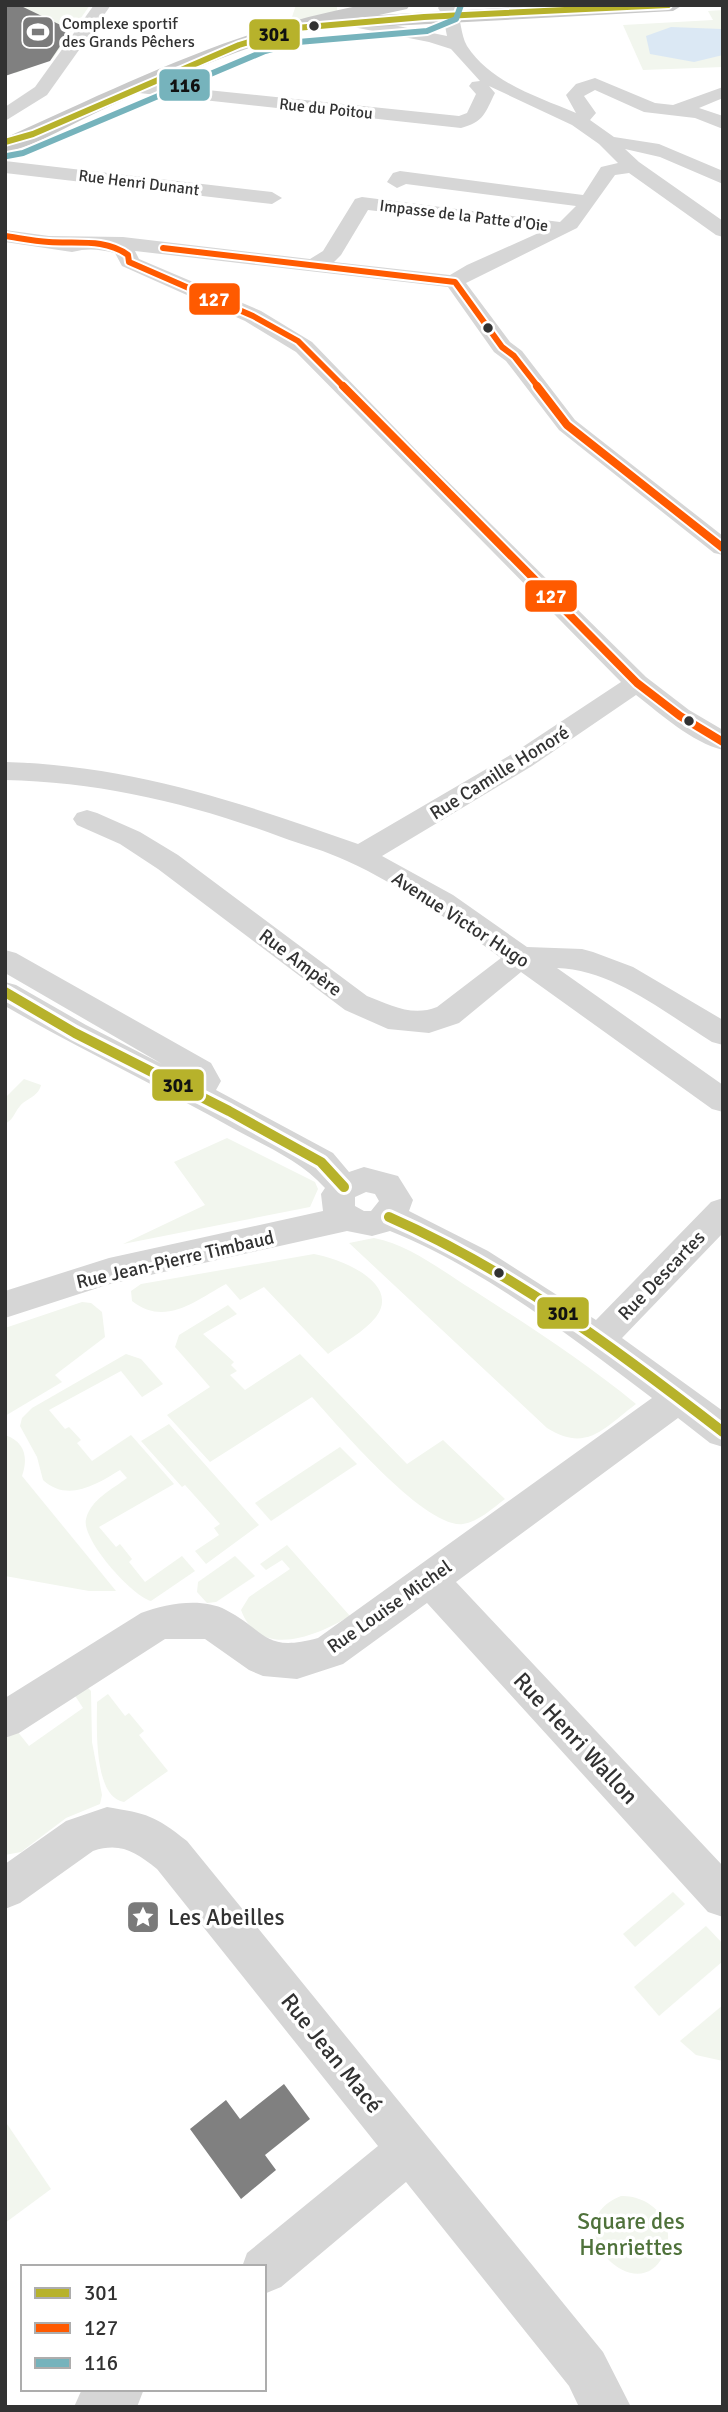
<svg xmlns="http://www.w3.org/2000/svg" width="728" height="2412" font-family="Signika,sans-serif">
	<rect width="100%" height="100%" fill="#fff"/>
	<g fill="#f2f6ee">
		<polygon points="5,5 90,5 53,58 16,73 13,71"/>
		<polygon points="296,5 337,6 337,12 298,23 291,20"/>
		<polygon points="723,10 723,67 643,70 623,25 713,20 708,11"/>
		<path d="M24,1079L41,1085C38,1097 27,1098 20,1106C14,1113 14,1119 5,1124V1098Z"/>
		<polygon points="227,1138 315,1182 318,1189 310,1207 123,1244 205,1205 174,1162"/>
		<path d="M374,1238C410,1245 442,1271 473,1290C529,1326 585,1362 636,1404C604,1428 587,1453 547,1428L349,1243Z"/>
		<path d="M314,1254C338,1258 402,1282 376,1317C364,1332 343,1343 328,1354L264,1287L240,1300L226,1284C195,1301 165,1327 132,1301L131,1291L141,1284Z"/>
		<polygon points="82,1302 91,1303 102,1312 105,1337 55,1375 62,1382 5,1416 5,1328"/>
		<path d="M228,1305L237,1314L203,1334L234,1362L231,1365L237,1371L230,1375L245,1390L300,1354L407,1464L443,1440L505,1499C493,1508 478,1522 463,1524C425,1529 338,1426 312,1397L210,1462L167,1415L210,1387L175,1347L179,1335Z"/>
		<path d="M126,1354L141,1359L163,1384L142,1397L121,1371L49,1410L65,1429L69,1427L81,1440L77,1443L92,1461L131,1435L174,1484L99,1527L116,1547L120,1544L132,1559L129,1562L145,1582L182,1556L195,1571L151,1601C132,1596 81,1539 86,1519C91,1499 113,1489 127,1478L120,1470C97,1484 68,1503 43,1480L37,1457L20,1426L22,1418L32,1408Z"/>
		<polygon points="169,1424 259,1525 206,1564 195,1551 219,1535 214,1528 220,1524 185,1485 182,1487 141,1441"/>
		<path d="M5,1435C26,1442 28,1459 22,1476L116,1591H89L5,1576Z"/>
		<polygon points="340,1447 357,1464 271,1521 255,1503"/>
		<path d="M287,1545L350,1616C318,1635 260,1661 241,1610L249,1597L290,1569L282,1560L266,1570L260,1564Z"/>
		<polygon points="235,1556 255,1576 216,1602 207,1603 197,1592 198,1582"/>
		<polygon points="88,1688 91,1691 92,1742 102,1795 100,1804 66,1818 21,1852 5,1855 5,1739 17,1731 29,1746 83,1708 74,1694"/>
		<path d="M108,1694L125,1716L129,1713L144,1731L139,1735L168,1771L124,1802C93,1797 97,1726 97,1702Z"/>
		<polygon points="673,1892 685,1904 635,1947 623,1934"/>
		<polygon points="706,1926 723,1944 723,1961 659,2016 634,1987"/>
		<polygon points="723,2005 723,2061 696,2055 680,2041"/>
		<polygon points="5,2121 51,2189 5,2223"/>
		<path d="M621,2196C651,2195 679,2223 664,2254C637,2313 552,2223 621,2196Z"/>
	</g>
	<polygon fill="#dbe8f4" points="671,27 721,29 723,55 694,62 650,54 646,36"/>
	<g fill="#808080">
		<polygon points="5,5 19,5 71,30 50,61 5,76"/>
		<polygon points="284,2084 310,2119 265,2155 276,2170 241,2199 190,2129 226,2100 240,2119"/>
	</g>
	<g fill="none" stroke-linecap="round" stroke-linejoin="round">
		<g fill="#d6d6d6" fill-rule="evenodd">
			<polygon points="94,5 111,5 47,95 5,121 5,107 35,87"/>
			<path d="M440,5H454C462,18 460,34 467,46C491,83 538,97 576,113L566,95L576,84L595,78L655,103L673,105L723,87V98L699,108L723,116V129L695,118L644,112L595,90L584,96L596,113L590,120L614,137L659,144L723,171V184L660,157L625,149L639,162L723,221V237L716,235L629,173L615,175L577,228L466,283L510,342L522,351L575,420L723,536V555L714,553L559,430L506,361L494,352L448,287L135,251L139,259L261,311L312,342L423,457L646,677L689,710L723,730V750C691,742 662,715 636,695L532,766L382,856L453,895L527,947L582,949L593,952L633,967L723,1020V1045L712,1042C665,1013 614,970 557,968L723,1085V1112L712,1109L521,972L459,1023L429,1033L388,1029L345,1010L158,869L120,844L77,825L73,819L77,813L87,810L97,813L140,832L178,855L367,996C390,1005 412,1017 437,1007L501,958C452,922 402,886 347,861C326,851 303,845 281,837C192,804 101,782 5,780V762C129,765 243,803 358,844L512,754L621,682L296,352L245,321L122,266L115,253C98,249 88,248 72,252L5,242V230L49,236L123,237L310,259L323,251L355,199L362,197L560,222L576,206L406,184L397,188L387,182L393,173L400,171L583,195L601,167L618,163L599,144L572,125L489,86L495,93C485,113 484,122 461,128L139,93L130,88L139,83L459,116L467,113L476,94L469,86L472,82L480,81L451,49L429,42L348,26L345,22L354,17L447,36L443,16L438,8ZM368,210L543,231L467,265L450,275L334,262L341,255Z"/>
			<polygon points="5,161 272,192 282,198 272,204 5,173"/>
			<path d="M5,950L16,953L211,1063L221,1081L216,1090L333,1153L349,1172L364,1167L398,1176L413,1200L409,1211L488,1251L596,1320L711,1202L723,1198V1233L622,1338L723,1411V1447L710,1443L678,1418L456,1582L723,1866V1917L708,1912L427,1603L343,1664L297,1679L263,1676L249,1670L205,1639H165L19,1733L5,1738V1698L141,1613C166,1604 201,1597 226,1610C267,1631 263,1653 318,1638L652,1398C574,1339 481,1267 390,1231L372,1236L347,1231L110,1284L5,1318V1291L109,1258L323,1211L321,1194L325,1188C301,1161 267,1147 236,1130C160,1087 81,1050 5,1006V982L16,985L86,1025L162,1064L5,973ZM366,1192L375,1194L379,1201L371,1211H364L355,1206V1197Z"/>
			<path d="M107,1807C148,1814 154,1815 187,1841L603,2352L631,2407H579L569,2386L406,2182L281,2287L264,2294V2267H242L247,2253L378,2146L157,1869C135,1852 121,1842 93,1851L20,1903L5,1909V1864L66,1821Z"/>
			<polygon points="82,2389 144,2389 137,2407 74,2407"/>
		</g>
		<path fill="#c9c9c9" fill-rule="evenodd" d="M364,5H410L407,9L379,15L556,5H683L673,11L371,27L364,25L361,21L364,17C275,32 189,70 108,107C75,122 40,144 5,153V138C120,86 238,27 364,5Z"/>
		<g stroke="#fff" stroke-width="10">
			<polyline id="bus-1-far1" points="5,142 33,134 239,45 296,28 424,17 668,5"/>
		</g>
		<g stroke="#fff" stroke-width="16">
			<g id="bus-1">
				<polyline points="5,992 75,1033 229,1111 321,1162 344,1187"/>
				<path d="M389,1217C512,1271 617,1350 723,1432"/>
			</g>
		</g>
		<g stroke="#fff" stroke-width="10">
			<g id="bus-2-far1">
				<path d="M5,236C19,238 34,241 49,242C76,244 105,238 128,255L129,262L253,316L298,341L345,388"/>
				<polyline points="163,248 455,282 502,347 514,356 539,388"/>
			</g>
		</g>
		<g stroke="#fff" stroke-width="12">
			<g id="bus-2">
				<polyline points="343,386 637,683 680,716 723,742"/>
				<polyline points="537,386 567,425 723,548"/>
			</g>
		</g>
		<g stroke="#fff" stroke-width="10">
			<polyline id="bus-3" points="7,156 23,153 265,51 298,42 427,31 456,19 461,5"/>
		</g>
		<use href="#bus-1-far1" stroke="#b7b22b" stroke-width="6"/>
		<use href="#bus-1" stroke="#b7b22b" stroke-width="10"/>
		<use href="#bus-2-far1" stroke="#ff5a00" stroke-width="6"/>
		<use href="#bus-2" stroke="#ff5a00" stroke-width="8"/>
		<use href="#bus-3" stroke="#76b3bc" stroke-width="6"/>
	</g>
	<defs>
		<g id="stadium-square" transform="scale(1.75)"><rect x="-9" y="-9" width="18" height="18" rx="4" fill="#7a7a7a" stroke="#fff"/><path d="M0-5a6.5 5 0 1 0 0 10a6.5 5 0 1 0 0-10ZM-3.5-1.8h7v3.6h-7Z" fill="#fff"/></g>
		<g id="sight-square" transform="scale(1.75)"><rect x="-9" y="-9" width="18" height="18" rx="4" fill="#7a7a7a" stroke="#fff"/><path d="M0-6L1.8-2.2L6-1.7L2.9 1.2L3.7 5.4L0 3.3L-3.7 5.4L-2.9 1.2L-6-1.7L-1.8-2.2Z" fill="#fff"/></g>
	</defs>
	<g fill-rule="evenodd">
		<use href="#stadium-square" x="38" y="32"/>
		<use href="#sight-square" x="143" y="1917"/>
	</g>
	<g fill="#323232" stroke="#fff" stroke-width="2.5">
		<circle cx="314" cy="26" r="6"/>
		<circle cx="488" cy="328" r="6"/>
		<circle cx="689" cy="721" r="6"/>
		<circle cx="499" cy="1273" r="6"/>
	</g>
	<g text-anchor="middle" stroke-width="7" stroke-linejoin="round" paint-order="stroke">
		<g font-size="16" fill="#323232" stroke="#fff" text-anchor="start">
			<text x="62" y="29">Complexe sportif<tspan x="62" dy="18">des Grands Pêchers</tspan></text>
		</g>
		<g font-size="16" fill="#323232" stroke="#fff">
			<text transform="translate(326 108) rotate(6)" y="6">Rue du Poitou</text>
			<text transform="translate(139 182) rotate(7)" y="6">Rue Henri Dunant</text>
			<text transform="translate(464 215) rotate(7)" y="6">Impasse de la Patte d'Oie</text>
		</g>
		<g font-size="19" fill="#323232" stroke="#fff">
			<text transform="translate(499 772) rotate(-32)" y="7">Rue Camille Honoré</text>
			<text transform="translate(461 919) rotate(33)" y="7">Avenue Victor Hugo</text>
			<text transform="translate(301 962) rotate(37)" y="7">Rue Ampère</text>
			<text transform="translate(175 1259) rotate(-13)" y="7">Rue Jean-Pierre Timbaud</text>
			<text transform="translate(661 1275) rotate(-46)" y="7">Rue Descartes</text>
			<text transform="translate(389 1606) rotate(-35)" y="7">Rue Louise Michel</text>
		</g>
		<g font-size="23" fill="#323232" stroke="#fff">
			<text transform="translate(576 1738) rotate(47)" y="8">Rue Henri Wallon</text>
			<text transform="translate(332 2053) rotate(51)" y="8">Rue Jean Macé</text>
		</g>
		<g font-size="23" fill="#323232" stroke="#fff" text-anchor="start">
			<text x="168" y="1925">Les Abeilles</text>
		</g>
		<g font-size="23" fill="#4f723b" stroke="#fff">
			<text x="631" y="2229">Square des<tspan x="631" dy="26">Henriettes</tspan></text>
		</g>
	</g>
	<g stroke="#fff" stroke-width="2.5">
		<rect x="248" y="18" width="53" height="33" rx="7" fill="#b7b22b"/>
		<rect x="158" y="68" width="53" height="34" rx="7" fill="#76b3bc"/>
		<rect x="188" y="282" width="53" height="34" rx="7" fill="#ff5a00"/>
		<rect x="524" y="579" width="54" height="34" rx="7" fill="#ff5a00"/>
		<rect x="151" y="1068" width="54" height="34" rx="7" fill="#b7b22b"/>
		<rect x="536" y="1296" width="54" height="34" rx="7" fill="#b7b22b"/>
	</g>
	<g font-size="19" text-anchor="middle" font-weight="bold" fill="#fff">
		<text x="214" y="306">127</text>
		<text x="551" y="603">127</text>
	</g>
	<g font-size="19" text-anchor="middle" font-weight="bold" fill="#111">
		<text x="274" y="41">301</text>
		<text x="185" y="92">116</text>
		<text x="178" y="1092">301</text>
		<text x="563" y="1320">301</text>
	</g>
	<rect width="728" height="2412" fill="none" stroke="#323232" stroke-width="14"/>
	<rect x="21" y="2265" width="245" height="126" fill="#ffffff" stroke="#adadad" stroke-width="2"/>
	<rect x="35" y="2288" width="35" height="10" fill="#b7b22b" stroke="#adadad" stroke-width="2"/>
	<text x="84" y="2300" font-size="21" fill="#323232">301</text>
	<rect x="35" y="2323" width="35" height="10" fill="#ff5a00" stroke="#adadad" stroke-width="2"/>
	<text x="84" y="2335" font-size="21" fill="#323232">127</text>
	<rect x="35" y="2358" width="35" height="10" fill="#76b3bc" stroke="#adadad" stroke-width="2"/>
	<text x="84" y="2370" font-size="21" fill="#323232">116</text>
</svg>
